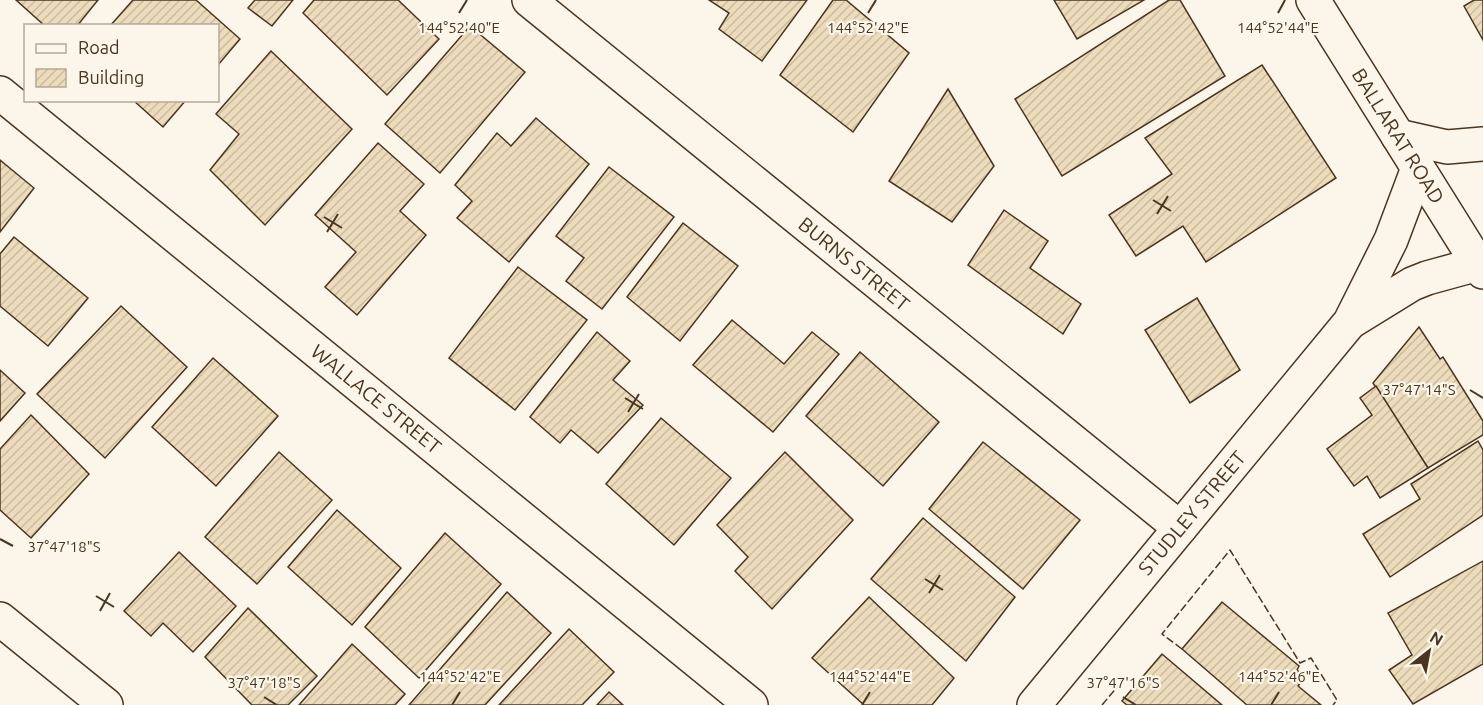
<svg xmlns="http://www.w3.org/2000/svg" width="1483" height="705" font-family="Ubuntu,sans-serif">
	<defs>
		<pattern id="building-hatch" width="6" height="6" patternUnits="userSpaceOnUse" patternTransform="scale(1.5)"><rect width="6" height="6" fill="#ecdcbc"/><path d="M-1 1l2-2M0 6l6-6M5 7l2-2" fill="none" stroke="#ccbda1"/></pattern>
	</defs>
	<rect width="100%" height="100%" fill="#fbf6e9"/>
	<g fill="url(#building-hatch)" stroke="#4a3520" stroke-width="1.5">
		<polygon points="16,0 98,0 77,26 45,26"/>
		<polygon points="133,0 196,0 240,39 218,65 218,26 110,26"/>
		<polygon points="255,0 293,0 272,26 248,8"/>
		<polygon points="314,0 398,0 439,39 387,95 303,13"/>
		<polygon points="709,0 807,0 762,61 719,29 729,13"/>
		<polygon points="833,0 846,0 909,53 853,132 780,75"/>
		<polygon points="1054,0 1144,0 1077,39"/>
		<polygon points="1169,0 1180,0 1225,76 1062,176 1015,99"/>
		<polygon points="1474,0 1483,0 1483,40 1464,6"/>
		<polygon points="470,26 525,72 440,173 385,124"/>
		<polygon points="271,51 352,129 265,225 210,170 239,134 216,114"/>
		<polygon points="1262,65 1336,178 1206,262 1183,226 1136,256 1109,215 1172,174 1145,138"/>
		<polygon points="948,89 994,166 952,222 889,181"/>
		<polygon points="133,100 186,100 163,127"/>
		<polygon points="536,118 589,164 509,262 457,218 472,201 455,185 497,133 511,146"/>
		<polygon points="378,143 424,184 400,211 426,235 357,315 325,287 356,252 315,215"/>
		<polygon points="0,160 34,188 0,232"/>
		<polygon points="609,167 674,217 602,309 566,281 584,258 556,236"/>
		<polygon points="1004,210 1048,241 1030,268 1081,304 1063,334 968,265"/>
		<polygon points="683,223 738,266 680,341 627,297"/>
		<polygon points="14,237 88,298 48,346 0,306 0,254"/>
		<polygon points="518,267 587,320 515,410 449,358"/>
		<polygon points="1197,298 1240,370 1190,403 1145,330"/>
		<polygon points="121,306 187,367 105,458 37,394"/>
		<polygon points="732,320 784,364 812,332 839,354 773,432 693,365"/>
		<polygon points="1419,327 1440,359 1443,357 1483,421 1483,435 1428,468 1373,383"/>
		<polygon points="597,332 630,361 613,380 643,405 598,453 571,430 560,443 530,417"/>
		<polygon points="860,352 939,422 883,486 806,416"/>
		<polygon points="213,358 278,416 216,486 152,427"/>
		<polygon points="0,370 25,393 0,421"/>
		<polygon points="1376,386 1428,468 1380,498 1367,476 1354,486 1327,449 1372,415 1360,398"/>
		<polygon points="31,415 89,474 31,538 0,510 0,449"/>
		<polygon points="661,418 731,478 674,545 606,484"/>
		<polygon points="1478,441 1483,450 1483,515 1390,577 1363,534 1420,499 1411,484"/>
		<polygon points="983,442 1080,520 1023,589 929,509"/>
		<polygon points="279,452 332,500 257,584 205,537"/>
		<polygon points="785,452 853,520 772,609 735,571 748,557 717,525"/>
		<polygon points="337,510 401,568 352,625 288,567"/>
		<polygon points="923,518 1015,597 966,661 871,579"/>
		<polygon points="445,533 501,584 419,678 365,627"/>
		<polygon points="179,552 236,606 193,652 163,623 151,636 124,611"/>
		<polygon points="1483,561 1483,664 1413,704 1389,670 1412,655 1388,613"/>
		<polygon points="507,592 551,633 485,705 409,705"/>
		<polygon points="869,597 954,678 932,705 864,705 812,658"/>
		<polygon points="1222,602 1299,666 1297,670 1305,677 1298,686 1321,705 1247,705 1182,649"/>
		<polygon points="248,608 317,676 288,705 252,705 205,657"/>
		<polygon points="569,629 614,672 582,705 499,705"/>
		<polygon points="352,644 405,694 395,705 299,705"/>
		<polygon points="1162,654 1222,705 1127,705 1122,701"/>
		<polygon points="609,692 623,705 597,705"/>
	</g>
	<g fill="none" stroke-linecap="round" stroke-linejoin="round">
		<g stroke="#4a3520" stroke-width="36">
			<g id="minor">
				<polyline points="529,0 1180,528"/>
				<polyline points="0,93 751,705"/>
				<polyline points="1398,136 1447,147 1483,144"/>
				<polyline points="1352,321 1412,284 1427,278 1478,264"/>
				<polyline points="0,619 106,705"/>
				<polyline points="1034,705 1350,322 1391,240 1418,168"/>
			</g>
		</g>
		<g stroke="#4a3520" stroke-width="36">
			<polyline id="highway" points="1313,0 1483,272"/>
		</g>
		<use href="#minor" stroke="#fbf6e9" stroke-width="33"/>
		<use href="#highway" stroke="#fbf6e9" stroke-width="33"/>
		<g stroke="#4a3520" stroke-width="1.5" stroke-dasharray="8 3" stroke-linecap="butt">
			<polyline points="1182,649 1162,634 1230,550 1300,663 1311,658 1337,700 1333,705"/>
			<polyline points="1102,705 1118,686"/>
		</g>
	</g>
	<path fill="none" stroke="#4a3520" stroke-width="2" d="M459,13L467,0M868,13L876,0M1278,13L1285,0M1153,200L1171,211M1157,214L1168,196M324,217L342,228M327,232L338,214M1470,390L1483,398M625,398L643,409M628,412L639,394M0,539L13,546M925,579L943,590M929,593L940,575M96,596L114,607M100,611L110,593M264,697L277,705M1123,697L1136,705M452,705L460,692M862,705L870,692M1271,705L1279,692"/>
	<g text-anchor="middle" stroke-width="4.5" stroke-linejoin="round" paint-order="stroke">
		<g font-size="20" fill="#4a3520" stroke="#fbf6e9">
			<text transform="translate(1398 136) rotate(58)" y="7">BALLARAT ROAD</text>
			<text transform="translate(854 264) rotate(39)" y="7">BURNS STREET</text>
			<text transform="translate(376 399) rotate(39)" y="7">WALLACE STREET</text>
			<text transform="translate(1192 513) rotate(-50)" y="7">STUDLEY STREET</text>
		</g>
	</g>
	<g font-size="15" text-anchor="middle" fill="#4a3520" stroke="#fbf6e9" stroke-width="4.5" stroke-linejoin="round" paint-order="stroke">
		<text x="459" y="33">144°52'40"E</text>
		<text x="868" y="33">144°52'42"E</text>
		<text x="1278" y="33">144°52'44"E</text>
		<text x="1419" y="395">37°47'14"S</text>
		<text x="64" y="552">37°47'18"S</text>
		<text x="460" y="682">144°52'42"E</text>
		<text x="870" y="682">144°52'44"E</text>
		<text x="1279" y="682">144°52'46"E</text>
		<text x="264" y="688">37°47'18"S</text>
		<text x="1123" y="688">37°47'16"S</text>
	</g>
	<rect x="24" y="24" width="195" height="78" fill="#fbf6e9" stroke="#b4a999" stroke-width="1.5"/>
	<rect x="36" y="44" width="30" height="9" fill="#fbf6e9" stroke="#b4a999" stroke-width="1.5"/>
	<text x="78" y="54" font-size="18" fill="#4a3520">Road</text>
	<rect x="36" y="69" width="30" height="18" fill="url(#building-hatch)" stroke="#b4a999" stroke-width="1.5"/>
	<text x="78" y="84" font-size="18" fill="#4a3520">Building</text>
	<g transform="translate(1429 651) rotate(31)" stroke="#fbf6e9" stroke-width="4.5" paint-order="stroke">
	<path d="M0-4.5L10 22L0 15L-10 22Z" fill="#4a3520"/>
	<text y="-9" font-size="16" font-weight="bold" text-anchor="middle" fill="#4a3520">N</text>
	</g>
</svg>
